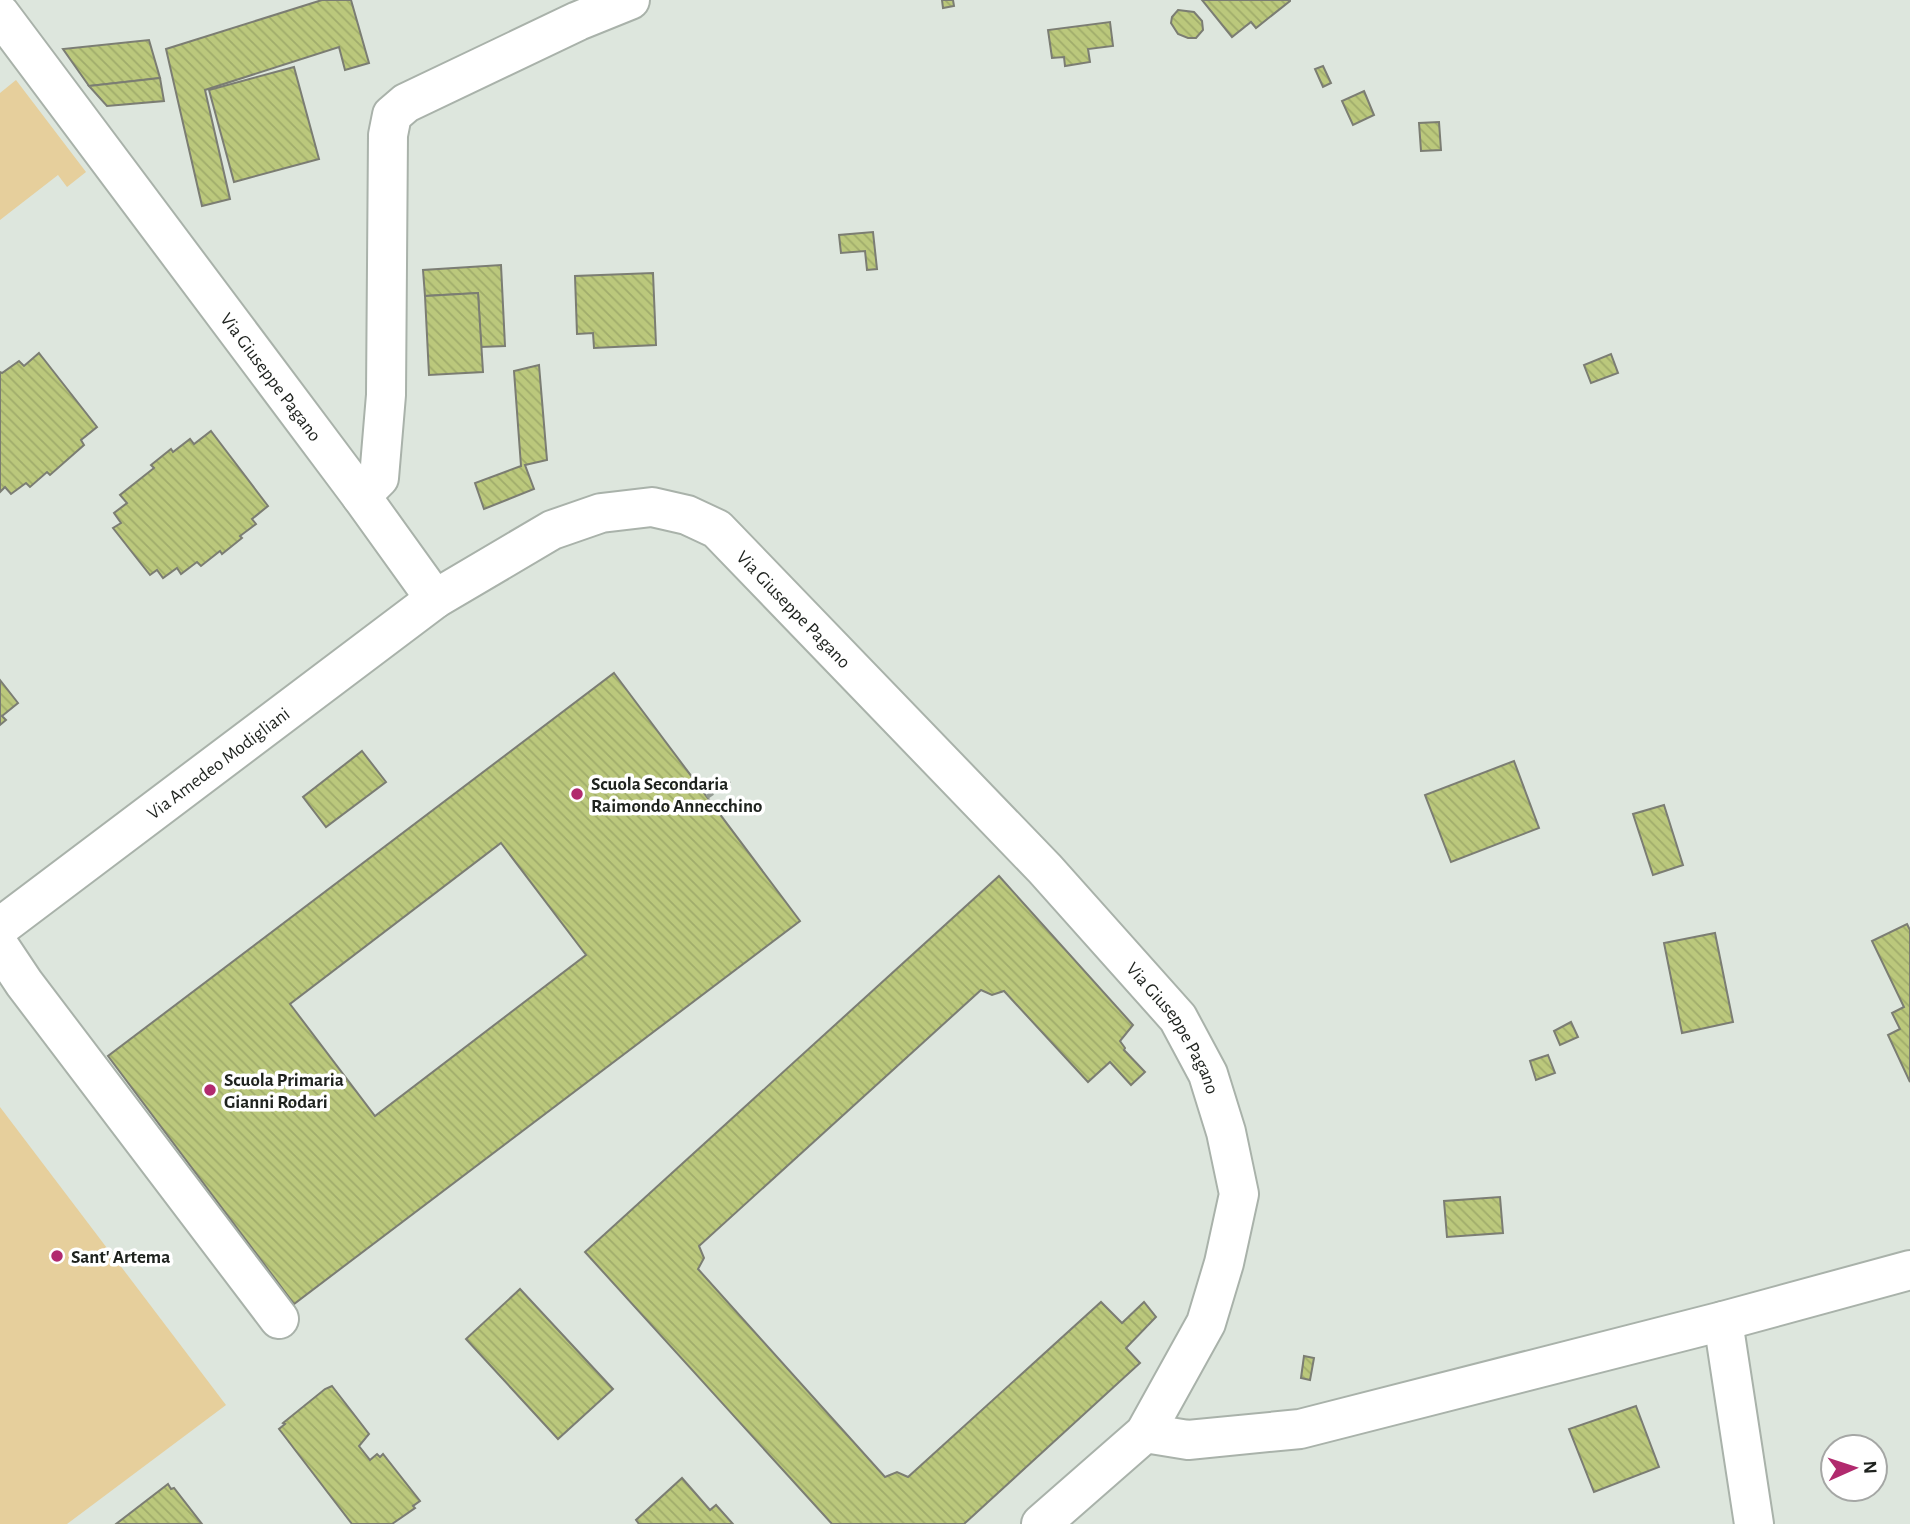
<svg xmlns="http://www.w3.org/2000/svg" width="1910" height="1524" font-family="'Alegreya Sans',sans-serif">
	<defs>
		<pattern id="building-back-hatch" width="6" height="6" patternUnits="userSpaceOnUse" patternTransform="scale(1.75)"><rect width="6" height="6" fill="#bbc87c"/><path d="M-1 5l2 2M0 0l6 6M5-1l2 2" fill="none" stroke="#a0ac6b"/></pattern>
	</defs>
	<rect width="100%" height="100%" fill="#dde6dd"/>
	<g fill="#e6cf9c">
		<polygon points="16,80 86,172 67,187 58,175 0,220 0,93"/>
		<polygon points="0,1107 226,1405 67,1524 0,1524"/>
	</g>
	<g fill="url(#building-back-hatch)" stroke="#7b7d73" stroke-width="2" fill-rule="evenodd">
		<polygon points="322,0 351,0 369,63 345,70 339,47 205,90 230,199 202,206 166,49"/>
		<polygon points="942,0 953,0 954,6 943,8"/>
		<polygon points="1202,0 1290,0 1290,1 1256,28 1251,22 1232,37"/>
		<polygon points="1178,10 1194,12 1202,21 1203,30 1196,38 1188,38 1178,34 1171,23 1172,17"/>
		<polygon points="1110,22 1113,46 1088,49 1090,62 1065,66 1064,57 1052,58 1048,30"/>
		<polygon points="149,40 160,78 89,86 63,49"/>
		<polygon points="1323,66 1331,83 1323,87 1315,69"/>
		<polygon points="294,67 319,159 234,182 209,90"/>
		<polygon points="160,78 164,101 107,106 89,86"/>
		<polygon points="1364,91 1374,115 1353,125 1342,101"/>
		<polygon points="1439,122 1441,150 1421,151 1419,123"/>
		<polygon points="873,232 877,269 867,270 865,251 841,253 839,235"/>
		<polygon points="501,265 505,346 481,347 478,293 425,296 423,270"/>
		<polygon points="653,273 656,345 594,348 593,333 577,334 575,276"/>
		<polygon points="478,293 483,372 429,375 425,296"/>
		<polygon points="39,353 97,427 81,440 84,445 50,475 47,472 30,487 26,483 11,494 5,487 0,492 0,372 2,373 19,361 24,366"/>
		<polygon points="1611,354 1618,373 1591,383 1584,365"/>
		<polygon points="539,365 547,460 525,465 534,489 484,509 475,483 521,466 514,371"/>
		<polygon points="211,431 268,506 252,519 256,524 240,536 242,538 222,554 220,551 201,566 197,562 181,574 177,568 163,578 157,570 150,575 113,528 121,523 114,513 127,503 120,495 154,468 151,465 171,449 173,452 190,439 194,444"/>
		<path d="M614,673L800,921L294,1304L108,1056ZM501,843L586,955L375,1116L290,1004Z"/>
		<polygon points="0,680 18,703 2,716 6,720 0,725"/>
		<polygon points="362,751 386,782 326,827 303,797"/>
		<polygon points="1514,761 1539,828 1451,862 1425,795"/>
		<polygon points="1664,805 1683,865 1653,875 1633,814"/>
		<polygon points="999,876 1133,1025 1120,1041 1125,1048 1124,1050 1145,1072 1131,1085 1110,1062 1088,1082 1004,991 992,995 981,990 699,1246 704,1258 698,1269 885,1477 897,1472 908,1477 1101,1302 1122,1323 1144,1302 1156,1317 1126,1348 1140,1363 964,1524 832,1524 585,1252"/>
		<polygon points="1907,924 1910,930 1910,1082 1888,1035 1900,1029 1892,1013 1904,1007 1872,941"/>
		<polygon points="1715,933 1733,1022 1682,1033 1664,943"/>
		<polygon points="1571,1022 1578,1037 1560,1045 1554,1031"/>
		<polygon points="1548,1055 1555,1073 1536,1080 1530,1061"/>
		<polygon points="1500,1197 1503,1233 1447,1237 1444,1201"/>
		<polygon points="520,1289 613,1389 558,1439 466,1339"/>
		<polygon points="1304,1356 1314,1358 1310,1380 1301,1378"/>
		<polygon points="332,1386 369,1434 359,1446 370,1460 377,1454 380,1457 383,1454 420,1501 413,1506 415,1508 392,1524 352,1524 279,1429 285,1424 283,1423 325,1389"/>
		<polygon points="1636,1406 1659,1467 1594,1492 1569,1429"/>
		<polygon points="682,1478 710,1510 716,1505 733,1524 639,1524 636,1520"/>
		<polygon points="168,1484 171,1489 174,1488 202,1524 116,1524"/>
	</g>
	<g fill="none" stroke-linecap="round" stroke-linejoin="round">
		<g stroke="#a9b2aa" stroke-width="42">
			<g id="minor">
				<path id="s1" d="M0,14L361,496L435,599"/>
				<polyline points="361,496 379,478 386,395 388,135 392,115 406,103 578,21 630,0"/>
				<path id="s2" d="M0,927L435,599L552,530L601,513L652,507L687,515L717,529L1045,869L1178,1018L1208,1074L1226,1132L1239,1194L1224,1263L1206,1323L1145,1433L1041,1524"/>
				<polyline points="0,947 24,983 279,1319"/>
				<polyline points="1723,1321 1754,1524"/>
				<polyline points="1145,1433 1188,1440 1300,1429 1723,1321 1910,1270"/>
			</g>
		</g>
		<polyline stroke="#939b93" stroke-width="4.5" stroke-dasharray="7 3.5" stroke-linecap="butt" points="707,797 732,779"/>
		<use href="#minor" stroke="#fff" stroke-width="38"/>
	</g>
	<g fill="#b12a6e" stroke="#fff" stroke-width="2.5">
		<circle cx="577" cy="794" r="7"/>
		<circle cx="210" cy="1090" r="7"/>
		<circle cx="57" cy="1256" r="7"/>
	</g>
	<g text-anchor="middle" stroke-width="7" stroke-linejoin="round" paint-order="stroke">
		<g font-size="19" fill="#1e221e" stroke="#fff">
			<text dy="7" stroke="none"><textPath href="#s1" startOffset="453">Via Giuseppe Pagano</textPath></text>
			<text dy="7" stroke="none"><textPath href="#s2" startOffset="964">Via Giuseppe Pagano</textPath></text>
			<text dy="7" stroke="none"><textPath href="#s2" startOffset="273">Via Amedeo Modigliani</textPath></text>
			<text dy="7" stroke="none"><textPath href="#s2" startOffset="1531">Via Giuseppe Pagano</textPath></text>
		</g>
		<g font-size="19" font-weight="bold" fill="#1e221e" stroke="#fff" text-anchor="start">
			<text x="591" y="790">Scuola Secondaria<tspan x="591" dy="22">Raimondo Annecchino</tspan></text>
			<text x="224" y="1086">Scuola Primaria<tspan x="224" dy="22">Gianni Rodari</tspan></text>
			<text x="71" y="1263">Sant' Artema</text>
		</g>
	</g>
	<g transform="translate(1854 1468) rotate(87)"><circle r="33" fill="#ffffff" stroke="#a5a7a5" stroke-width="2"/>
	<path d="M0-5L12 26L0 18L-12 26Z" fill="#b12a6e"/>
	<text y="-10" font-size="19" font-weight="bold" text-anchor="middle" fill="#1e221e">N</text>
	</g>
</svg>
